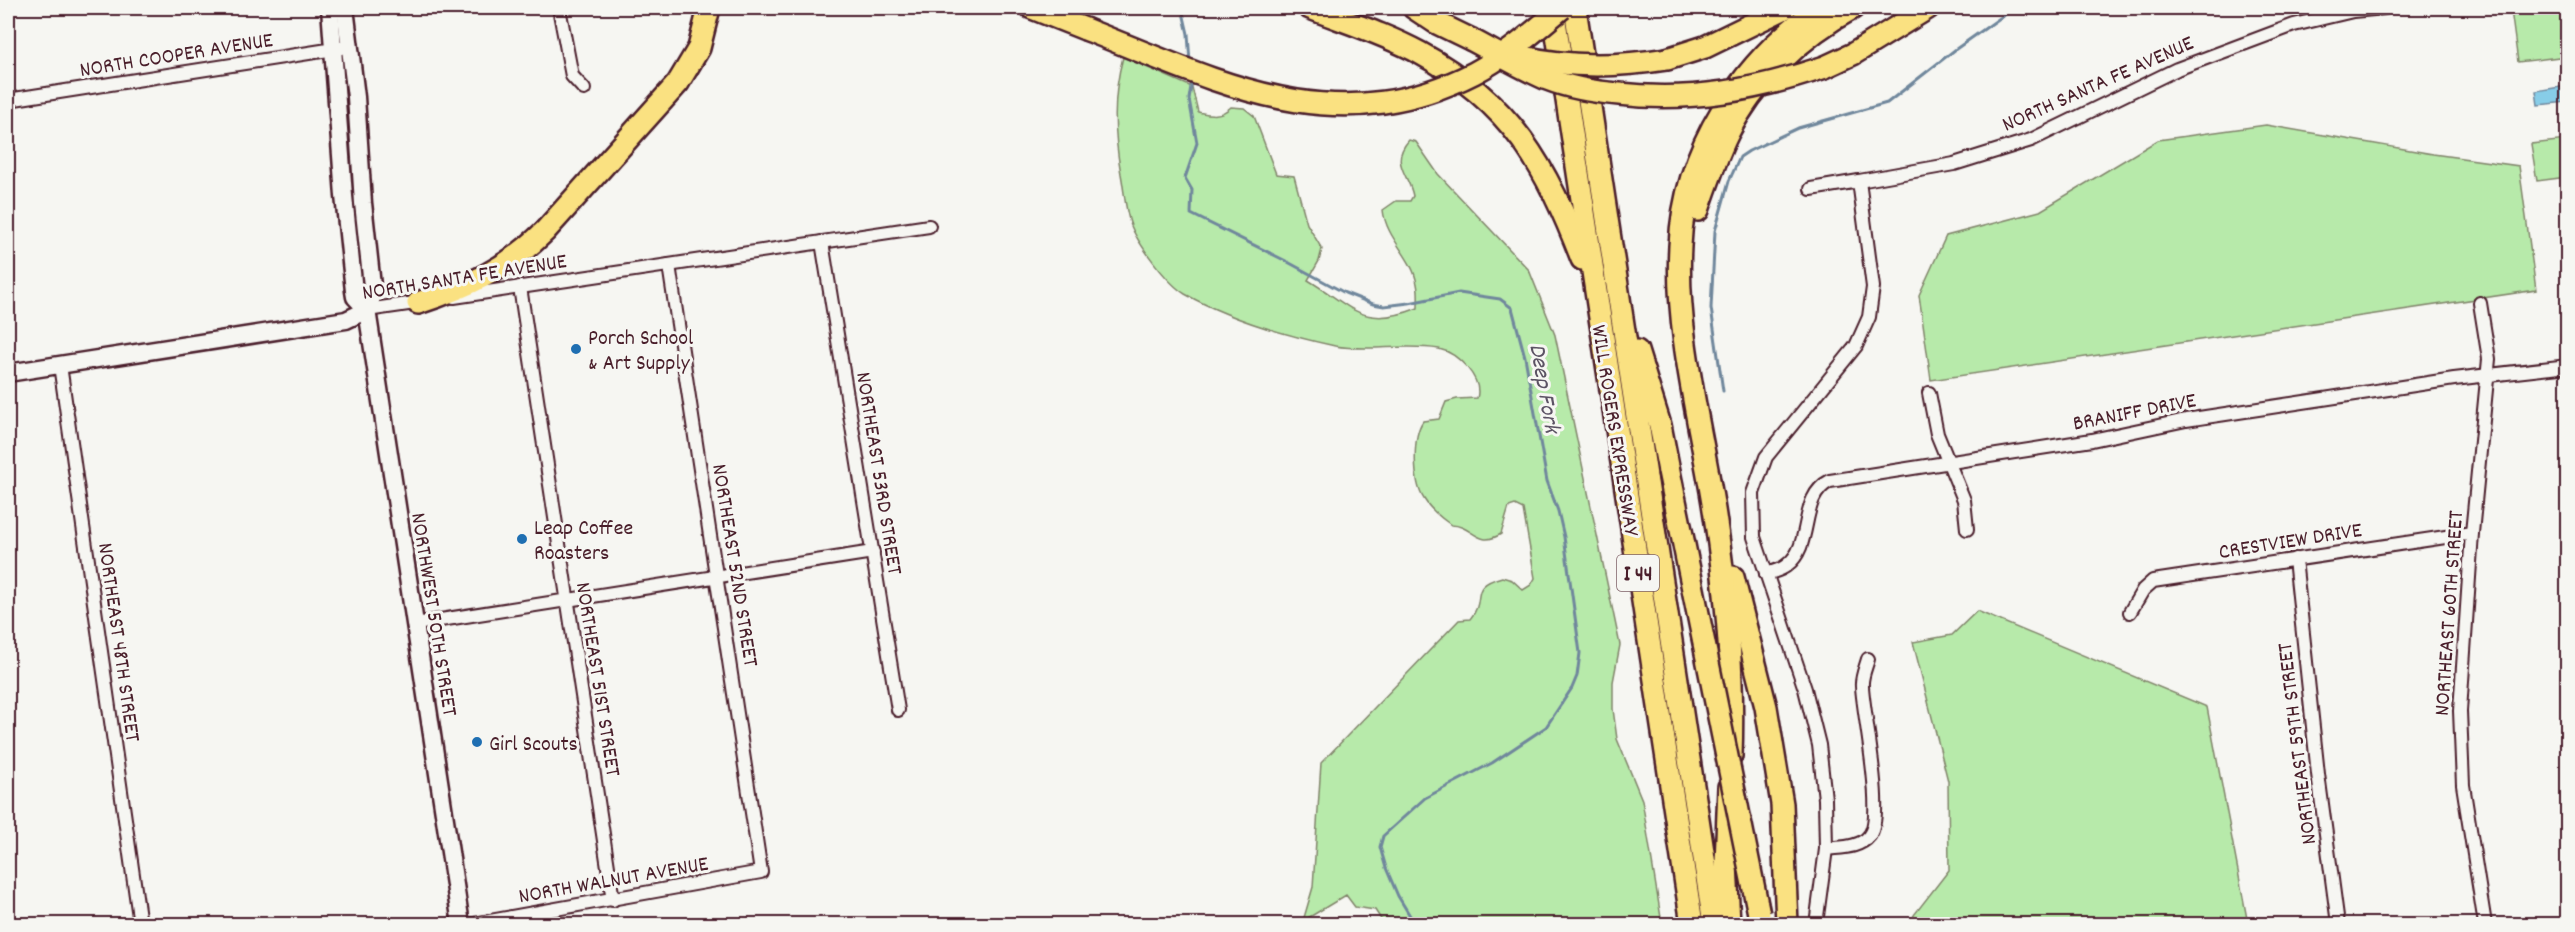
<svg xmlns="http://www.w3.org/2000/svg" width="2575" height="932" font-family="Dekko,sans-serif">
	<rect width="100%" height="100%" fill="#f6f6f2"/>
	<filter id="ink" filterUnits="userSpaceOnUse"><feTurbulence type="fractalNoise" baseFrequency=".0167" numOctaves="2"/><feDisplacementMap in="SourceGraphic" scale="12" xChannelSelector="R" yChannelSelector="G"/><feConvolveMatrix kernelMatrix="1 2 1 2 8 2 1 2 1" color-interpolation-filters="sRGB"/></filter>
	<g filter="url(#ink)">
		<g fill="#b7eaaa" stroke="#80846a" stroke-width="1.5">
			<polygon points="2530,8 2567,8 2567,56 2518,62 2511,10"/>
			<path d="M1123,57L1192,87L1198,112C1212,115 1220,117 1231,107L1244,108L1254,116L1276,174L1294,176L1307,224L1322,249L1319,261L1308,280C1353,307 1362,330 1418,308C1418,300 1419,292 1417,284C1413,257 1386,239 1383,210L1396,201H1410L1413,196C1409,174 1389,163 1409,140L1416,142L1438,174L1529,270L1555,335L1620,645L1613,682V709L1617,739L1642,800L1662,924H1384L1375,910L1355,907L1346,895L1303,921L1313,887L1321,763L1459,620L1470,619C1488,598 1466,587 1502,577L1512,580L1523,590L1531,585L1535,578L1523,509L1515,505L1509,507L1501,534C1477,549 1473,525 1451,525C1441,518 1430,509 1424,499C1413,483 1412,437 1423,421L1439,419L1446,402L1457,399L1477,398C1483,379 1458,353 1439,349C1405,343 1369,352 1335,346C1284,335 1231,320 1185,294C1167,283 1137,243 1130,223C1125,208 1124,189 1121,174C1114,134 1112,97 1123,57Z"/>
			<polygon points="2266,125 2433,154 2519,166 2536,290 1931,380 1919,295 1946,236 2040,211 2158,140"/>
			<polygon points="2567,140 2567,177 2537,181 2531,144"/>
			<polygon points="1977,611 2207,707 2248,924 1911,924 1914,915 1949,870 1948,781 1913,642 1952,635"/>
		</g>
		<polygon fill="#87cde8" stroke="#6f879c" stroke-width="1.5" points="2566,83 2567,83 2567,102 2538,105 2536,91 2566,86"/>
		<g fill="none" stroke-linecap="round" stroke-linejoin="round">
			<g stroke="#6f879c" stroke-width="3">
				<polyline points="1182,8 1188,34 1190,62"/>
				<polyline points="1192,80 1189,99 1197,143 1185,178 1192,190 1191,214 1286,261 1345,293 1373,304 1384,306 1409,303 1459,293 1500,299 1512,308 1525,357 1547,481 1558,511 1564,537 1580,653 1577,676 1572,688 1546,727 1492,763 1425,798 1383,836 1380,847 1386,868 1398,896 1415,924"/>
				<polyline points="1723,391 1711,308 1715,231 1729,181 1740,157 1749,151 1798,128 1887,103 1956,49 2014,8"/>
			</g>
			<g stroke="#4a1f2b" stroke-width="16">
				<g id="street">
					<polyline points="559,8 572,76 584,89"/>
					<polyline points="8,100 341,48"/>
					<polyline points="1859,181 1954,164 2031,140 2177,69 2294,25 2353,11 2385,8"/>
					<polyline points="1811,189 1859,181 1873,287 1869,317 1856,346 1766,457 1753,493 1754,537 1805,689 1819,745 1825,799 1826,849 1816,924"/>
					<polyline points="822,242 898,710"/>
					<polyline points="520,287 613,900"/>
					<polyline points="454,297 929,226"/>
					<polyline points="2480,303 2489,359 2472,533 2460,711 2463,785 2485,924"/>
					<polyline points="367,310 422,302"/>
					<polyline points="60,365 140,924"/>
					<polyline points="1929,393 1937,434 1964,500 1967,529"/>
					<polyline points="2295,559 2318,774 2338,924"/>
					<path d="M1766,574C1772,572 1782,570 1787,565C1814,545 1798,497 1830,481L2092,440L2186,420L2454,379L2568,366"/>
					<polyline points="2130,612 2143,590 2153,581 2472,533"/>
					<polyline points="415,624 873,552"/>
					<path d="M1826,849C1840,847 1860,848 1869,836C1886,816 1863,714 1862,686C1861,677 1866,667 1868,659"/>
					<polyline points="473,924 761,872 669,265"/>
				</g>
			</g>
			<g stroke="#4a1f2b" stroke-width="21">
				<g id="secondary">
					<polyline points="330,8 344,196 354,291 355,297 367,310"/>
					<polyline points="345,8 356,97 363,203 373,295 367,310 461,924"/>
					<polyline points="8,373 346,320 367,310"/>
				</g>
			</g>
			<g stroke="#4a1f2b" stroke-width="26">
				<g id="highway">
					<polyline points="1032,8 1085,29"/>
					<path d="M1310,8C1346,22 1385,34 1420,53C1512,103 1546,166 1582,259"/>
					<polyline points="1414,8 1435,22 1470,39"/>
					<polyline points="1553,8 1692,924"/>
					<polyline points="1575,8 1714,924"/>
					<polyline points="1667,59 1705,47 1785,8"/>
					<polyline points="1825,67 1853,54 1928,8"/>
					<path d="M1698,210C1707,184 1716,157 1728,133C1754,81 1802,35 1853,8"/>
					<path d="M418,303C468,287 508,268 545,231L678,83L699,48L709,8"/>
					<polyline points="1637,351 1660,425 1669,471"/>
					<polyline points="1733,577 1766,707 1782,804 1787,924"/>
					<path d="M1731,756C1734,675 1727,595 1715,516C1702,429 1675,334 1680,246C1684,149 1742,61 1820,8"/>
					<polyline points="1729,924 1726,864 1729,787"/>
				</g>
			</g>
			<use href="#street" stroke="#f6f6f2" stroke-width="12"/>
			<use href="#secondary" stroke="#f6f6f2" stroke-width="16"/>
			<use href="#highway" stroke="#fae181" stroke-width="21"/>
			<g stroke="#4a1f2b" stroke-width="26" stroke-linecap="butt">
				<g id="highway-bridge">
					<path d="M1085,29C1217,81 1334,144 1474,73C1507,56 1534,31 1562,8"/>
					<path d="M1470,39C1495,52 1521,68 1547,79C1570,88 1595,92 1619,94C1691,102 1757,90 1825,67"/>
					<path d="M1519,56C1568,68 1617,67 1667,59"/>
					<polyline points="1669,471 1759,914"/>
				</g>
			</g>
			<use href="#highway-bridge" stroke="#fae181" stroke-width="21"/>
		</g>
	</g>
	<g fill="#1f6fb2" stroke="#f6f6f2" stroke-width="2">
		<circle cx="576" cy="349" r="6"/>
		<circle cx="522" cy="539" r="6"/>
		<circle cx="477" cy="742" r="6"/>
	</g>
	<g text-anchor="middle" stroke-width="6" stroke-linejoin="round" paint-order="stroke">
		<rect fill="#f6f6f2" stroke="#7e6067" stroke-width="1.5" x="1617" y="555" width="42" height="36" rx="4.5"/>
		<g font-size="21" font-weight="bold" fill="#4a1f2b">
			<text x="1638" y="580">I 44</text>
		</g>
		<g font-size="22" fill="#4a1f2b" stroke="#f6f6f2">
			<text transform="translate(176 53) rotate(-9)" y="8">NORTH COOPER AVENUE</text>
			<text transform="translate(2097 82) rotate(-24)" y="8">NORTH SANTA FE AVENUE</text>
			<text transform="translate(464 275) rotate(-9)" y="8">NORTH SANTA FE AVENUE</text>
			<text transform="translate(2134 410) rotate(-11)" y="8">BRANIFF DRIVE</text>
			<text transform="translate(1617 430) rotate(81)" y="8">WILL ROGERS EXPRESSWAY</text>
			<text transform="translate(881 473) rotate(81)" y="8">NORTHEAST 53RD STREET</text>
			<text transform="translate(2290 539) rotate(-9)" y="8">CRESTVIEW DRIVE</text>
			<text transform="translate(737 565) rotate(81)" y="8">NORTHEAST 52ND STREET</text>
			<text transform="translate(2447 613) rotate(-86)" y="8">NORTHEAST 60TH STREET</text>
			<text transform="translate(436 614) rotate(81)" y="8">NORTHWEST 50TH STREET</text>
			<text transform="translate(121 642) rotate(82)" y="8">NORTHEAST 48TH STREET</text>
			<text transform="translate(600 679) rotate(81)" y="8">NORTHEAST 51ST STREET</text>
			<text transform="translate(2295 744) rotate(-97)" y="8">NORTHEAST 59TH STREET</text>
			<text transform="translate(613 878) rotate(-10)" y="8">NORTH WALNUT AVENUE</text>
		</g>
		<g font-size="22" fill="#4a1f2b" stroke="#f6f6f2" text-anchor="start">
			<text x="588" y="344">Porch School<tspan x="588" dy="25">&amp; Art Supply</tspan></text>
			<text x="534" y="534">Leap Coffee<tspan x="534" dy="25">Roasters</tspan></text>
			<text x="489" y="750">Girl Scouts</text>
		</g>
		<g font-size="24" font-style="italic" fill="#5c5364" stroke="#f6f6f2">
			<text transform="translate(1546 388) rotate(80)" y="8">Deep Fork</text>
		</g>
	</g>
	<rect width="2575" height="932" fill="none" stroke="#f6f6f2" stroke-width="30"/>
	<rect x="15" y="15" width="2545" height="902" fill="none" stroke="#4a1f2b" stroke-width="2" filter="url(#ink)"/>
</svg>
